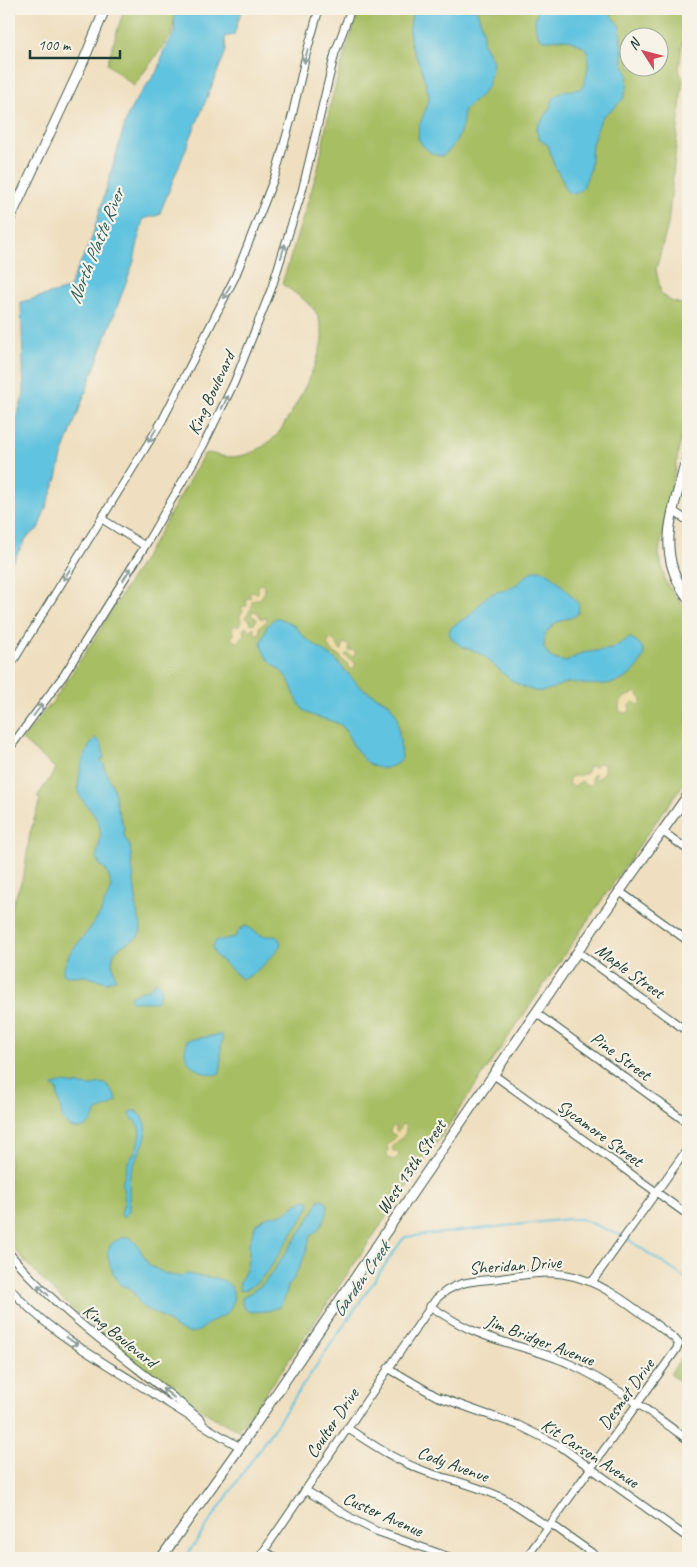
<svg xmlns="http://www.w3.org/2000/svg" width="697" height="1567" font-family="Caveat,sans-serif">
	<rect width="100%" height="100%" fill="#f7f3e8"/>
	<filter id="ink" filterUnits="userSpaceOnUse"><feTurbulence type="fractalNoise" baseFrequency=".02" numOctaves="2"/><feDisplacementMap in="SourceGraphic" scale="10" xChannelSelector="R" yChannelSelector="G"/><feConvolveMatrix kernelMatrix="1 2 1 2 8 2 1 2 1" color-interpolation-filters="sRGB"/></filter>
	<filter id="wash" filterUnits="userSpaceOnUse"><feTurbulence type="fractalNoise" baseFrequency=".0096" numOctaves="4" result="noise"/><feDisplacementMap in="SourceGraphic" scale="20" xChannelSelector="R" yChannelSelector="G"/><feGaussianBlur stdDeviation="1.12" result="paint"/><feColorMatrix in="noise" values="0 0 0 0 0 0 0 0 0 0 0 0 0 0 0 0 0 1.4 0 .05"/><feComposite in="paint" operator="in"/></filter>
	<g filter="url(#wash)">
		<rect width="100%" height="100%" fill="#efdfc0"/>
		<g fill="#a7be63" stroke="#637e4c" fill-rule="evenodd">
			<polygon points="124,9 176,9 172,34 134,86 107,64"/>
			<path d="M360,9H687L679,70L683,80L668,225L656,269L661,294L671,301L688,306V403L659,553L665,581L680,602L688,610V778L650,830L571,945L276,1379L238,1430C211,1418 185,1399 161,1381C106,1340 53,1296 9,1243V914L24,874L30,833L40,800L37,797L56,769L22,740L54,700L89,647L157,537L204,454C210,452 216,455 222,456C233,458 245,456 255,451C263,447 271,441 277,435C290,418 326,353 322,332C321,326 318,315 315,311C308,301 292,291 282,284L318,169L331,102L344,55ZM630,38H660V68H630Z"/>
			<polygon points="688,1349 688,1387 670,1374"/>
		</g>
		<g fill="#eeda9e" stroke="#868c69">
			<polygon points="261,584 264,586 265,591 261,598 252,601 252,607 245,618 249,619 251,624 255,623 257,619 251,615 252,613 254,611 258,613 261,619 265,617 267,618 267,621 259,627 260,632 258,634 255,633 254,627 248,631 247,627 245,627 243,630 245,634 237,642 232,640 231,637 235,634 232,631 233,626 239,626 241,622 240,615 243,611 241,607 247,606 246,599 251,598 249,594 254,591 256,593 258,593 258,586"/>
			<polygon points="330,639 335,641 340,650 342,650 343,643 349,645 349,651 352,650 355,651 355,655 353,657 347,653 345,655 348,659 355,662 355,666 353,669 350,669 348,664 342,660 340,656 333,652 327,645"/>
			<path d="M634,692L637,693L640,698L642,699L641,703L639,705L633,702L629,706L630,710L628,713L620,712L619,708C619,702 625,695 632,695Z"/>
			<polygon points="599,763 604,764 604,771 599,778 595,779 594,777 596,773 595,773 592,776 592,782 589,785 585,785 582,781 574,786 568,784 570,777 586,774 589,766 595,767"/>
			<path d="M404,1124C411,1136 396,1139 392,1148L393,1151L398,1152L399,1155L394,1160L390,1159L387,1156L388,1150L387,1145L396,1137L394,1134H391L390,1130L394,1126L396,1127V1131L398,1132L401,1125Z"/>
		</g>
		<g fill="#61c3df" stroke="#40808a">
			<polygon points="175,9 243,9 238,21 234,35 225,37 226,51 159,215 143,219 134,261 62,456 57,478 38,529 27,537 13,561 9,564 9,433 12,430 24,395 21,302 68,289 92,238 128,114 137,98 159,69 163,52 175,32 174,14"/>
			<path d="M413,9H476L480,19L483,30V43L493,61L492,69L488,86L481,95L463,111C465,126 456,148 442,156C431,155 423,148 418,138L419,126L428,104L429,96L422,70L411,45L409,32Z"/>
			<path d="M539,9L561,10L607,9L620,27L621,41L623,50V62L628,75L627,88L623,99L614,108L604,115L601,119L592,144L590,170L583,188L575,194L569,193L565,189L563,181L554,165L548,145L540,140L536,130L538,125L548,112L553,99L556,96L564,91L581,89C586,81 587,74 588,66C589,50 587,47 573,42C570,41 568,39 565,39C556,38 551,42 541,39C534,31 533,17 539,9Z"/>
			<path d="M536,570C541,570 544,570 548,573C554,576 576,600 579,605L578,613L575,616L555,623L545,634L544,648L549,656L554,659L566,662L582,653L611,649L630,638C636,640 644,646 644,654C643,659 639,666 635,670C622,686 601,685 582,684C577,683 572,682 567,683C557,685 545,694 535,691C511,686 498,666 479,653C472,649 465,649 458,644C437,628 460,623 469,616C475,611 479,604 484,599C491,591 503,592 512,587C521,583 526,573 536,570Z"/>
			<path d="M275,618H279L294,625L305,638L334,658L360,687L390,704L397,716L402,758C398,764 393,766 386,768C370,771 356,752 350,739C347,734 346,730 342,726C333,719 316,719 306,712C297,706 293,688 288,679C283,671 275,667 269,660C265,656 262,649 261,643L267,626Z"/>
			<path d="M96,738L102,744L104,758L101,760V762L104,764L105,770L114,789L117,807L124,828V836L130,846L136,899C137,902 136,904 136,907C137,916 148,933 133,940C127,943 119,946 114,953L112,962L116,979L107,982L84,976H66L63,973V971L69,954L88,931L100,914L111,888L110,880L106,870L101,866L96,858C98,848 102,838 100,828C97,814 86,807 80,796C74,784 85,746 96,738Z"/>
			<path d="M246,926L263,936H276L280,940L281,944C276,954 252,978 242,979L215,955L212,947L216,941L235,937L240,929Z"/>
			<path d="M157,981C164,986 160,996 156,1002H136L131,1001L130,996L150,988L154,983Z"/>
			<path d="M218,1035H222C223,1040 221,1043 221,1048C220,1058 223,1065 219,1074C206,1077 186,1067 185,1052C185,1048 187,1044 187,1040Z"/>
			<polygon points="60,1083 92,1086 99,1083 106,1084 111,1089 117,1099 117,1101 110,1106 97,1111 91,1122 86,1127 79,1129 69,1127 62,1118 57,1090 53,1087 54,1085"/>
			<path d="M131,1111H136C161,1131 135,1153 130,1175C128,1186 130,1199 129,1210L126,1216L122,1217L121,1213L125,1200L122,1183L128,1162L136,1150L140,1134L139,1127L130,1115Z"/>
			<polygon points="320,1199 325,1200 328,1205 327,1213 323,1223 317,1231 310,1237 306,1253 294,1278 288,1286 286,1296 279,1307 268,1311 251,1312 246,1310 242,1305 242,1298 262,1285 268,1278 308,1221"/>
			<path d="M304,1200L310,1201L309,1207C303,1219 295,1229 288,1240C277,1257 261,1288 240,1291L239,1289L240,1282L246,1270L249,1255V1243L256,1224L268,1216L279,1215L284,1213Z"/>
			<path d="M125,1237H130L137,1244L149,1265L166,1274L181,1277L184,1274H188C204,1279 238,1273 233,1301C230,1312 226,1315 216,1319C206,1323 202,1333 190,1333C178,1333 168,1320 157,1314C153,1312 148,1311 144,1308C137,1303 136,1294 131,1289C128,1286 124,1287 121,1285C117,1282 115,1276 113,1272C105,1254 104,1243 125,1237Z"/>
		</g>
		<g fill="none" stroke-linecap="round" stroke-linejoin="round">
			<g stroke="#61c3df" stroke-width="2">
				<polyline points="626,1238 688,1280"/>
				<polyline points="185,1558 400,1243 405,1237 569,1219 581,1219 622,1236"/>
			</g>
		</g>
	</g>
	<g filter="url(#ink)">
		<g fill="none" stroke-linecap="round" stroke-linejoin="round">
			<g stroke="#3e5549" stroke-width="9">
				<g id="minor">
					<polyline points="673,511 688,521"/>
					<polyline points="102,519 145,546"/>
					<polyline points="9,668 162,421 235,277 275,176 292,116 306,55 319,9"/>
					<polyline points="9,749 64,675 145,546 204,444 234,383 271,290 302,191 335,53 351,9"/>
					<polyline points="662,831 688,850"/>
					<polyline points="619,891 688,941"/>
					<polyline points="578,952 688,1032"/>
					<polyline points="536,1013 688,1123"/>
					<polyline points="494,1075 688,1215"/>
					<path d="M9,1253C64,1319 137,1365 202,1421"/>
					<polyline points="592,1282 688,1148"/>
					<path d="M9,1287C43,1328 92,1355 136,1383C171,1405 205,1427 240,1447"/>
					<path d="M430,1306C445,1316 459,1325 476,1332C506,1345 540,1350 570,1364C613,1384 650,1412 688,1440"/>
					<polyline points="388,1368 436,1396 483,1413 518,1425 560,1446 688,1538"/>
					<path d="M347,1428C373,1445 398,1462 427,1472C454,1481 482,1487 507,1500C521,1508 535,1518 548,1527"/>
					<polyline points="305,1490 358,1522 376,1531 452,1558"/>
					<polyline points="551,1524 599,1558"/>
					<polyline points="264,1551 276,1558"/>
					<path d="M259,1558L436,1299C455,1281 472,1281 496,1279C517,1276 541,1271 562,1274C605,1280 640,1313 674,1338L679,1344L676,1350L526,1558"/>
				</g>
			</g>
			<g stroke="#3e5549" stroke-width="11">
				<g id="major">
					<polyline points="9,221 84,60 105,9"/>
					<path d="M688,451C677,506 651,548 688,598"/>
					<polyline points="161,1558 240,1447 420,1182 598,922 688,795"/>
				</g>
			</g>
			<use href="#minor" stroke="#fff" stroke-width="7"/>
			<use href="#major" stroke="#fff" stroke-width="9"/>
		</g>
		<defs><path id="oneway-shaft" d="M-6 0H5M1.5-3L5.5 0L1.5 3" fill="none" stroke-width="1.6" stroke-linecap="round" stroke-linejoin="round" transform="scale(1.25)"/></defs>
		<g stroke="#8f9e9a">
			<use href="#oneway-shaft" transform="translate(306 56) rotate(104)"/>
			<use href="#oneway-shaft" transform="translate(283 251) rotate(-73)"/>
			<use href="#oneway-shaft" transform="translate(227 292) rotate(117)"/>
			<use href="#oneway-shaft" transform="translate(225 402) rotate(-64)"/>
			<use href="#oneway-shaft" transform="translate(152 436) rotate(121)"/>
			<use href="#oneway-shaft" transform="translate(67 574) rotate(122)"/>
			<use href="#oneway-shaft" transform="translate(127 574) rotate(-58)"/>
			<use href="#oneway-shaft" transform="translate(38 710) rotate(-53)"/>
			<use href="#oneway-shaft" transform="translate(43 1290) rotate(-136)"/>
			<use href="#oneway-shaft" transform="translate(72 1341) rotate(35)"/>
			<use href="#oneway-shaft" transform="translate(168 1393) rotate(-142)"/>
		</g>
	</g>
	<g text-anchor="middle" stroke-width="4.5" stroke-linejoin="round" paint-order="stroke">
		<g font-size="18" fill="#1f3d34" stroke="#f7f3e8">
			<text transform="translate(211 393) rotate(-65)" y="6">King Boulevard</text>
			<text transform="translate(630 971) rotate(36)" y="6">Maple Street</text>
			<text transform="translate(621 1056) rotate(36)" y="6">Pine Street</text>
			<text transform="translate(600 1133) rotate(36)" y="6">Sycamore Street</text>
			<text transform="translate(411 1167) rotate(-56)" y="6">West 13th Street</text>
			<text transform="translate(515 1265) rotate(-4)" y="6">Sheridan Drive</text>
			<text transform="translate(120 1336) rotate(39)" y="6">King Boulevard</text>
			<text transform="translate(540 1340) rotate(21)" y="6">Jim Bridger Avenue</text>
			<text transform="translate(626 1394) rotate(-54)" y="6">Desmet Drive</text>
			<text transform="translate(332 1423) rotate(-56)" y="6">Coulter Drive</text>
			<text transform="translate(590 1453) rotate(33)" y="6">Kit Carson Avenue</text>
			<text transform="translate(453 1464) rotate(20)" y="6">Cody Avenue</text>
			<text transform="translate(383 1514) rotate(24)" y="6">Custer Avenue</text>
		</g>
		<g font-size="19" font-style="italic" fill="#305e5f" stroke="#f7f3e8">
			<text transform="translate(95 246) rotate(-68)" y="7">North Platte River</text>
			<text transform="translate(360 1279) rotate(-55)" y="7">Garden Creek</text>
		</g>
	</g>
	<rect width="697" height="1567" fill="none" stroke="#f7f3e8" stroke-width="30"/>
	<g transform="translate(644 52) rotate(306)"><circle r="24" fill="#f7f3e8" stroke="#a1aaa0"/>
	<path d="M0-4L9 19L0 12L-9 19Z" fill="#d1495b"/>
	<text y="-8" font-size="14" font-weight="bold" text-anchor="middle" fill="#1f3d34">N</text>
	</g>
	<path d="M30 50v8h90v-8" fill="none" stroke="#1f3d34" stroke-width="2.5"/>
	<text x="38" y="50" font-size="15" fill="#1f3d34" stroke="#f7f3e8" stroke-width="4" paint-order="stroke">100 m</text>
</svg>
